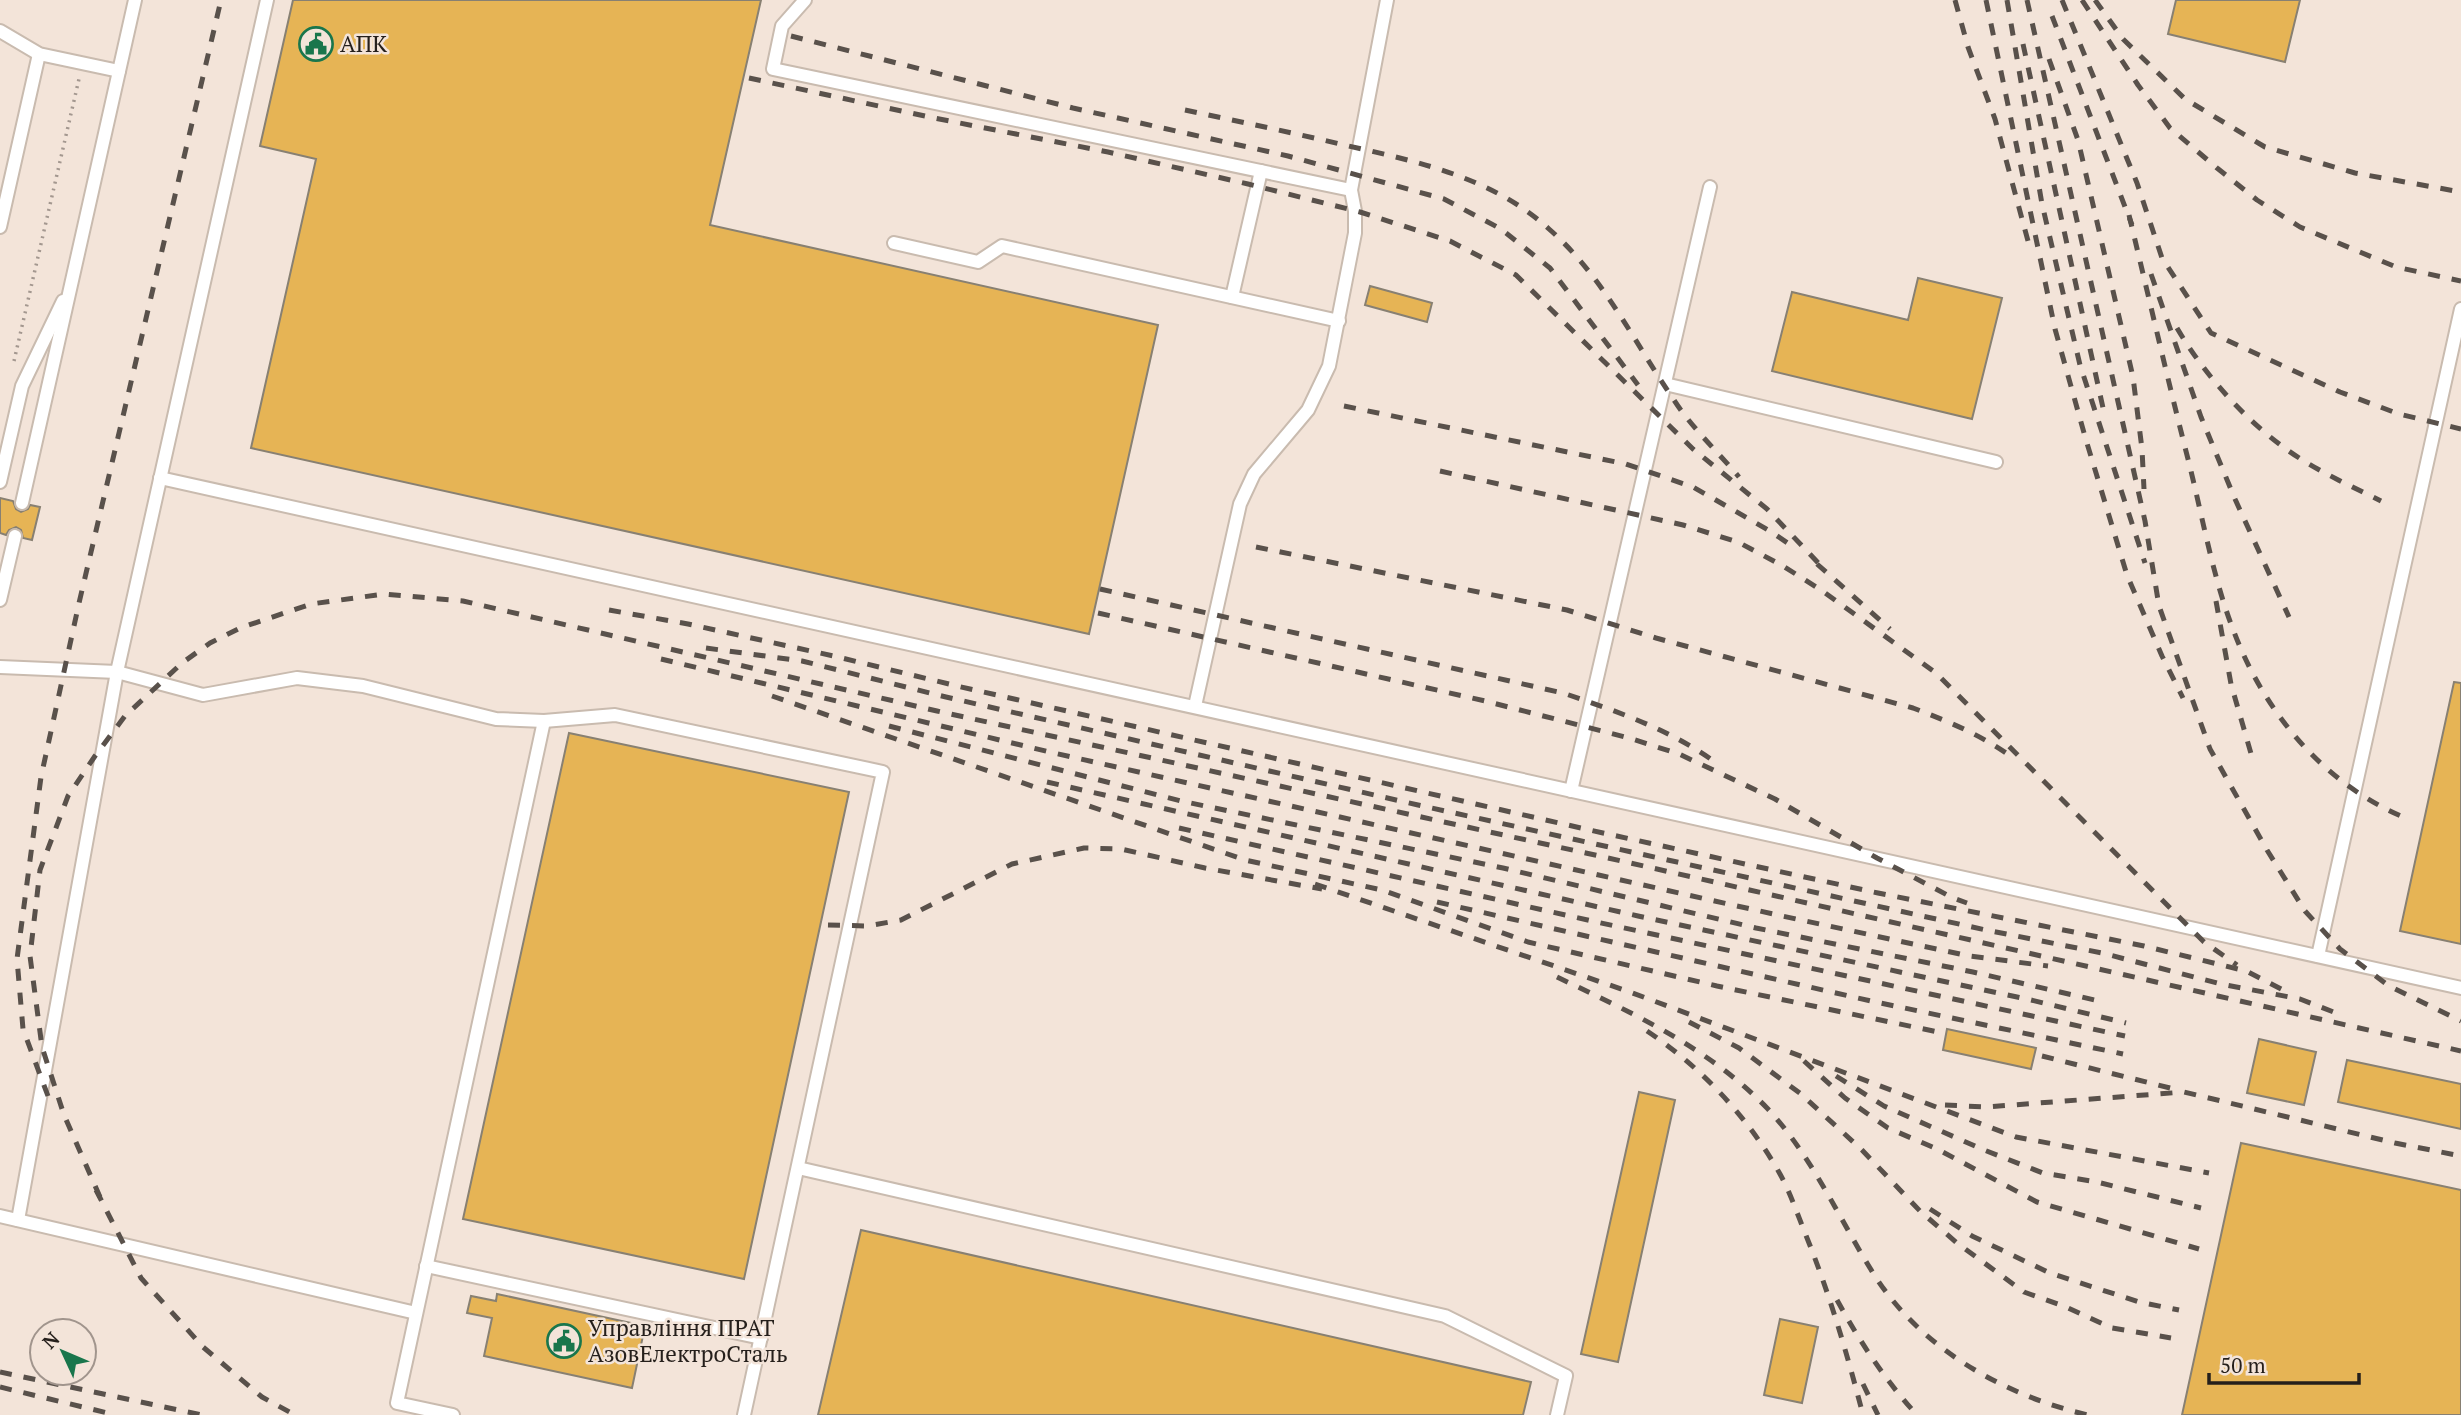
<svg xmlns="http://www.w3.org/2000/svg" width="2461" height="1415" font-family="'PT Serif',serif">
	<rect width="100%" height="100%" fill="#f3e4d9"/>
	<g fill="#e6b455" stroke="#888072" stroke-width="2">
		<polygon points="293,0 761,0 710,225 1158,325 1089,634 251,448 316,159 260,146"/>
		<polygon points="2176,0 2300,0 2285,62 2168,34"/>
		<polygon points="1918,278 2002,298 1972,419 1772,371 1792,292 1908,320"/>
		<polygon points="1370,286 1432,303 1427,322 1365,305"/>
		<polygon points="0,498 13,501 16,509 21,512 28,509 30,505 40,507 32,540 23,538 21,530 16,527 9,530 6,535 0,533"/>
		<polygon points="2454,682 2461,683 2461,944 2400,931"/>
		<polygon points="569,733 849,792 744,1279 463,1219"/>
		<polygon points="1947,1029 2036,1048 2031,1069 1943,1050"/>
		<polygon points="2259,1039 2316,1052 2304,1105 2247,1093"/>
		<polygon points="2347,1060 2461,1084 2461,1129 2338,1102"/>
		<polygon points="1639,1092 1675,1100 1618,1362 1581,1354"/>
		<polygon points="2241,1143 2461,1190 2461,1415 2182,1415"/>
		<polygon points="861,1230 1531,1382 1523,1415 818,1415"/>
		<polygon points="497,1294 645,1326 632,1388 484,1356 492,1318 467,1313 471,1296 496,1301"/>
		<polygon points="1780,1319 1818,1327 1802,1403 1764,1395"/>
	</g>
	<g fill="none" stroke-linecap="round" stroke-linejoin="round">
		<g stroke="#c9bbaf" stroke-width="16">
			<g id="lane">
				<polyline points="805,0 782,26 773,69 1351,190"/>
				<polyline points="0,31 39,54 119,71"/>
				<polyline points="0,227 39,54"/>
				<polyline points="894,243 978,262 1002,246 1339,321"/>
				<polyline points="1232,297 1261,171"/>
				<polyline points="1665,384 1996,462"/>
				<polyline points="160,478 2461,988"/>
				<polyline points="0,482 22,386 63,301"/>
				<polyline points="22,503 135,0"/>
				<polyline points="0,600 15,536"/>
				<polyline points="0,667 117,672 203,695 297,678 363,686 496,719 544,721 615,715 883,772 744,1415"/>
				<polyline points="1195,706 1240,504 1254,474 1308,410 1329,366 1355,233 1355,211 1351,190 1387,0"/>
				<polyline points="1571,791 1710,187"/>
				<polyline points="2318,956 2461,309"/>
				<polyline points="798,1168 1445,1316 1566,1376 1557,1415"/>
				<polyline points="0,1216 416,1313"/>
				<polyline points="18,1220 117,672 267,0"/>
				<polyline points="426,1266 761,1338"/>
				<polyline points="453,1415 397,1403 544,721"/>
			</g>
		</g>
		<polyline stroke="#a3978f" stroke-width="3.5" stroke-dasharray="2 5" stroke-linecap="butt" points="14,361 79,79"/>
		<use href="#lane" stroke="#fff" stroke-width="12"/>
		<g stroke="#59514b" stroke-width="5" stroke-dasharray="12 12" stroke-linecap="butt">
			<polyline points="1955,0 1968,47 1995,119 2028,241"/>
			<polyline points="1986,0 2055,329 2086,440 2127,575 2162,656 2183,698"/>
			<polyline points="2007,0 2042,204 2080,365 2145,563"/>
			<polyline points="2027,0 2145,521 2159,606 2210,749 2267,850 2305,911 2340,949 2389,986 2461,1021"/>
			<polyline points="2062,0 2137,183 2162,258 2211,333 2340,392 2399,414 2461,429"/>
			<polyline points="2082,0 2138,85 2170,128 2217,168 2257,200 2300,227 2396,267 2461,281"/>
			<polyline points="2095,0 2123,39 2185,99 2265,147 2355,173 2461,192"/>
			<polyline points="2052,16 2132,225"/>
			<polyline points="791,36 1073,108 1288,156 1444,199 1501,229 1550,268 1638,385"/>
			<polyline points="2023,44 2105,417"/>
			<polyline points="2049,59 2078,140 2133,377 2142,449 2144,489"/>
			<polyline points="749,78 934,118 1108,152 1248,184 1360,212 1450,241 1516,275 1693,449 1767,509 1825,570"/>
			<path d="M1185,110C1237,121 1289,132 1340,144C1414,161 1491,176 1549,229C1603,276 1634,342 1674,400C1692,428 1718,452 1739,477"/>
			<path d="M2129,215C2149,298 2168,381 2189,463C2203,519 2213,578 2234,632C2264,711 2322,782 2401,816"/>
			<polyline points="2151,274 2201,417 2235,499 2289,617"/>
			<path d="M2177,328C2204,374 2243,418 2286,449C2315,470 2349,485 2381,501"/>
			<polyline points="1344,406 1626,464 1693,487 1770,531 1795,548"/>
			<polyline points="1440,471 1683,525 1738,542 1783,566 1821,590 1936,673 2204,942 2237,965"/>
			<path d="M1256,547L1567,610L1656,638L1913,708C1947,721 1979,734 2009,755"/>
			<polyline points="1817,564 1890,629"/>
			<path d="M1100,589L1563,693C1616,711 1669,729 1715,762"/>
			<polyline points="2216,601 2231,684 2252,757"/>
			<polyline points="609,610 688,624 838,657 957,686 1603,833 1878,893 2144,946 2246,971 2285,991"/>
			<polyline points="1098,613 1485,701 1629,738 1679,754 1775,799 1877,858 1953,898 1967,903"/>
			<polyline points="706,648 802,661 946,697 1418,805 1986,930 2102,953 2221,984 2300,999 2344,1016"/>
			<polyline points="661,659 1054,753 1773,914 1969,956 2048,966"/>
			<polyline points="772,696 1245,860 1382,890 1528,942 1717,986 1938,1032"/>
			<polyline points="889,726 1181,801 1503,868 1756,928 1973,972 2099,1001"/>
			<polyline points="1047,782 1638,916 2031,1000 2126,1023"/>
			<polyline points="1179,828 1592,921 2125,1036"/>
			<polyline points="1315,884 1630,992 2016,1137 2209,1173"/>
			<polyline points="1437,902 1871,1001 2123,1054"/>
			<polyline points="828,925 867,926 901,920 1012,864 1084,848 1121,849 1205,868 1322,889"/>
			<path d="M1557,977C1632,1013 1708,1047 1767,1108C1811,1155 1837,1214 1870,1268C1916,1346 2002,1395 2088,1415"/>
			<polyline points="1689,1022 1739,1048 1801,1094 1862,1150 1920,1211 1957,1243 2024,1292 2066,1307 2112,1328 2171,1338"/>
			<path d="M1647,1031C1701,1067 1748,1117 1780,1174C1790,1192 1797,1213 1805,1233C1829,1292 1847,1353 1863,1415"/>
			<polyline points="2042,1056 2174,1089"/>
			<polyline points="1804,1061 1845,1098 1888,1128 1937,1149 2037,1202 2199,1249"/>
			<polyline points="1836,1076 1884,1106 1984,1150 2043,1173 2097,1182 2201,1208"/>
			<polyline points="48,1096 23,1029 17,959 41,777 79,603 221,0"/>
			<polyline points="1945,1105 1986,1107 2184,1092 2395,1143 2461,1156"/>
			<polyline points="96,1190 141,1278 203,1347 262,1397 295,1415"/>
			<polyline points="100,1197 64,1115 42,1047 30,956 40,870 68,796 95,756 125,716 182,663 210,643 240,628 311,604 384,594 463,601 937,711 1595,855 2461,1051"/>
			<polyline points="1930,1209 1972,1236 2050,1273 2139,1302 2179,1310"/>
			<path d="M1837,1300C1860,1342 1885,1380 1917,1415"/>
			<polyline points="0,1372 202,1415"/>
			<polyline points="1863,1384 1878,1415"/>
			<polyline points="0,1387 116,1415"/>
		</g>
	</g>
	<defs>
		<g id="civic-ring" transform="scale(1.75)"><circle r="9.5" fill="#f3e4d9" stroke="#19764c" stroke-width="1.5"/><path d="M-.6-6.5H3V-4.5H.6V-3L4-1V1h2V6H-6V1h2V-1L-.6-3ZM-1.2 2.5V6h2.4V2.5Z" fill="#19764c"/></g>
	</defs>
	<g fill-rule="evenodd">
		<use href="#civic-ring" x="316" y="44"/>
		<use href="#civic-ring" x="564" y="1341"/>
	</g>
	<g text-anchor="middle" stroke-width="5" stroke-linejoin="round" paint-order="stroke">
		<g font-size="23" fill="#251f1b" stroke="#f3e4d9" text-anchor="start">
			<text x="340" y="52">АПК</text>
			<text x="588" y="1336">Управління ПРАТ<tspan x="588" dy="26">АзовЕлектроСталь</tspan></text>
		</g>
	</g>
	<g transform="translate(63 1352) rotate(314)"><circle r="33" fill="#f3e4d9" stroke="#a1958d" stroke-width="2"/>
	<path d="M0-5L12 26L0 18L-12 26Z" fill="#19764c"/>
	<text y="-10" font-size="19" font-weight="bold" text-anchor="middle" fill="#251f1b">N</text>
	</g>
	<path d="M2209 1373v10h150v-10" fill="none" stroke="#251f1b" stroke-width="3.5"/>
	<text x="2220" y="1373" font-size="21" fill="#251f1b" stroke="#f3e4d9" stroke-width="5" paint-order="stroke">50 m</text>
</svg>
